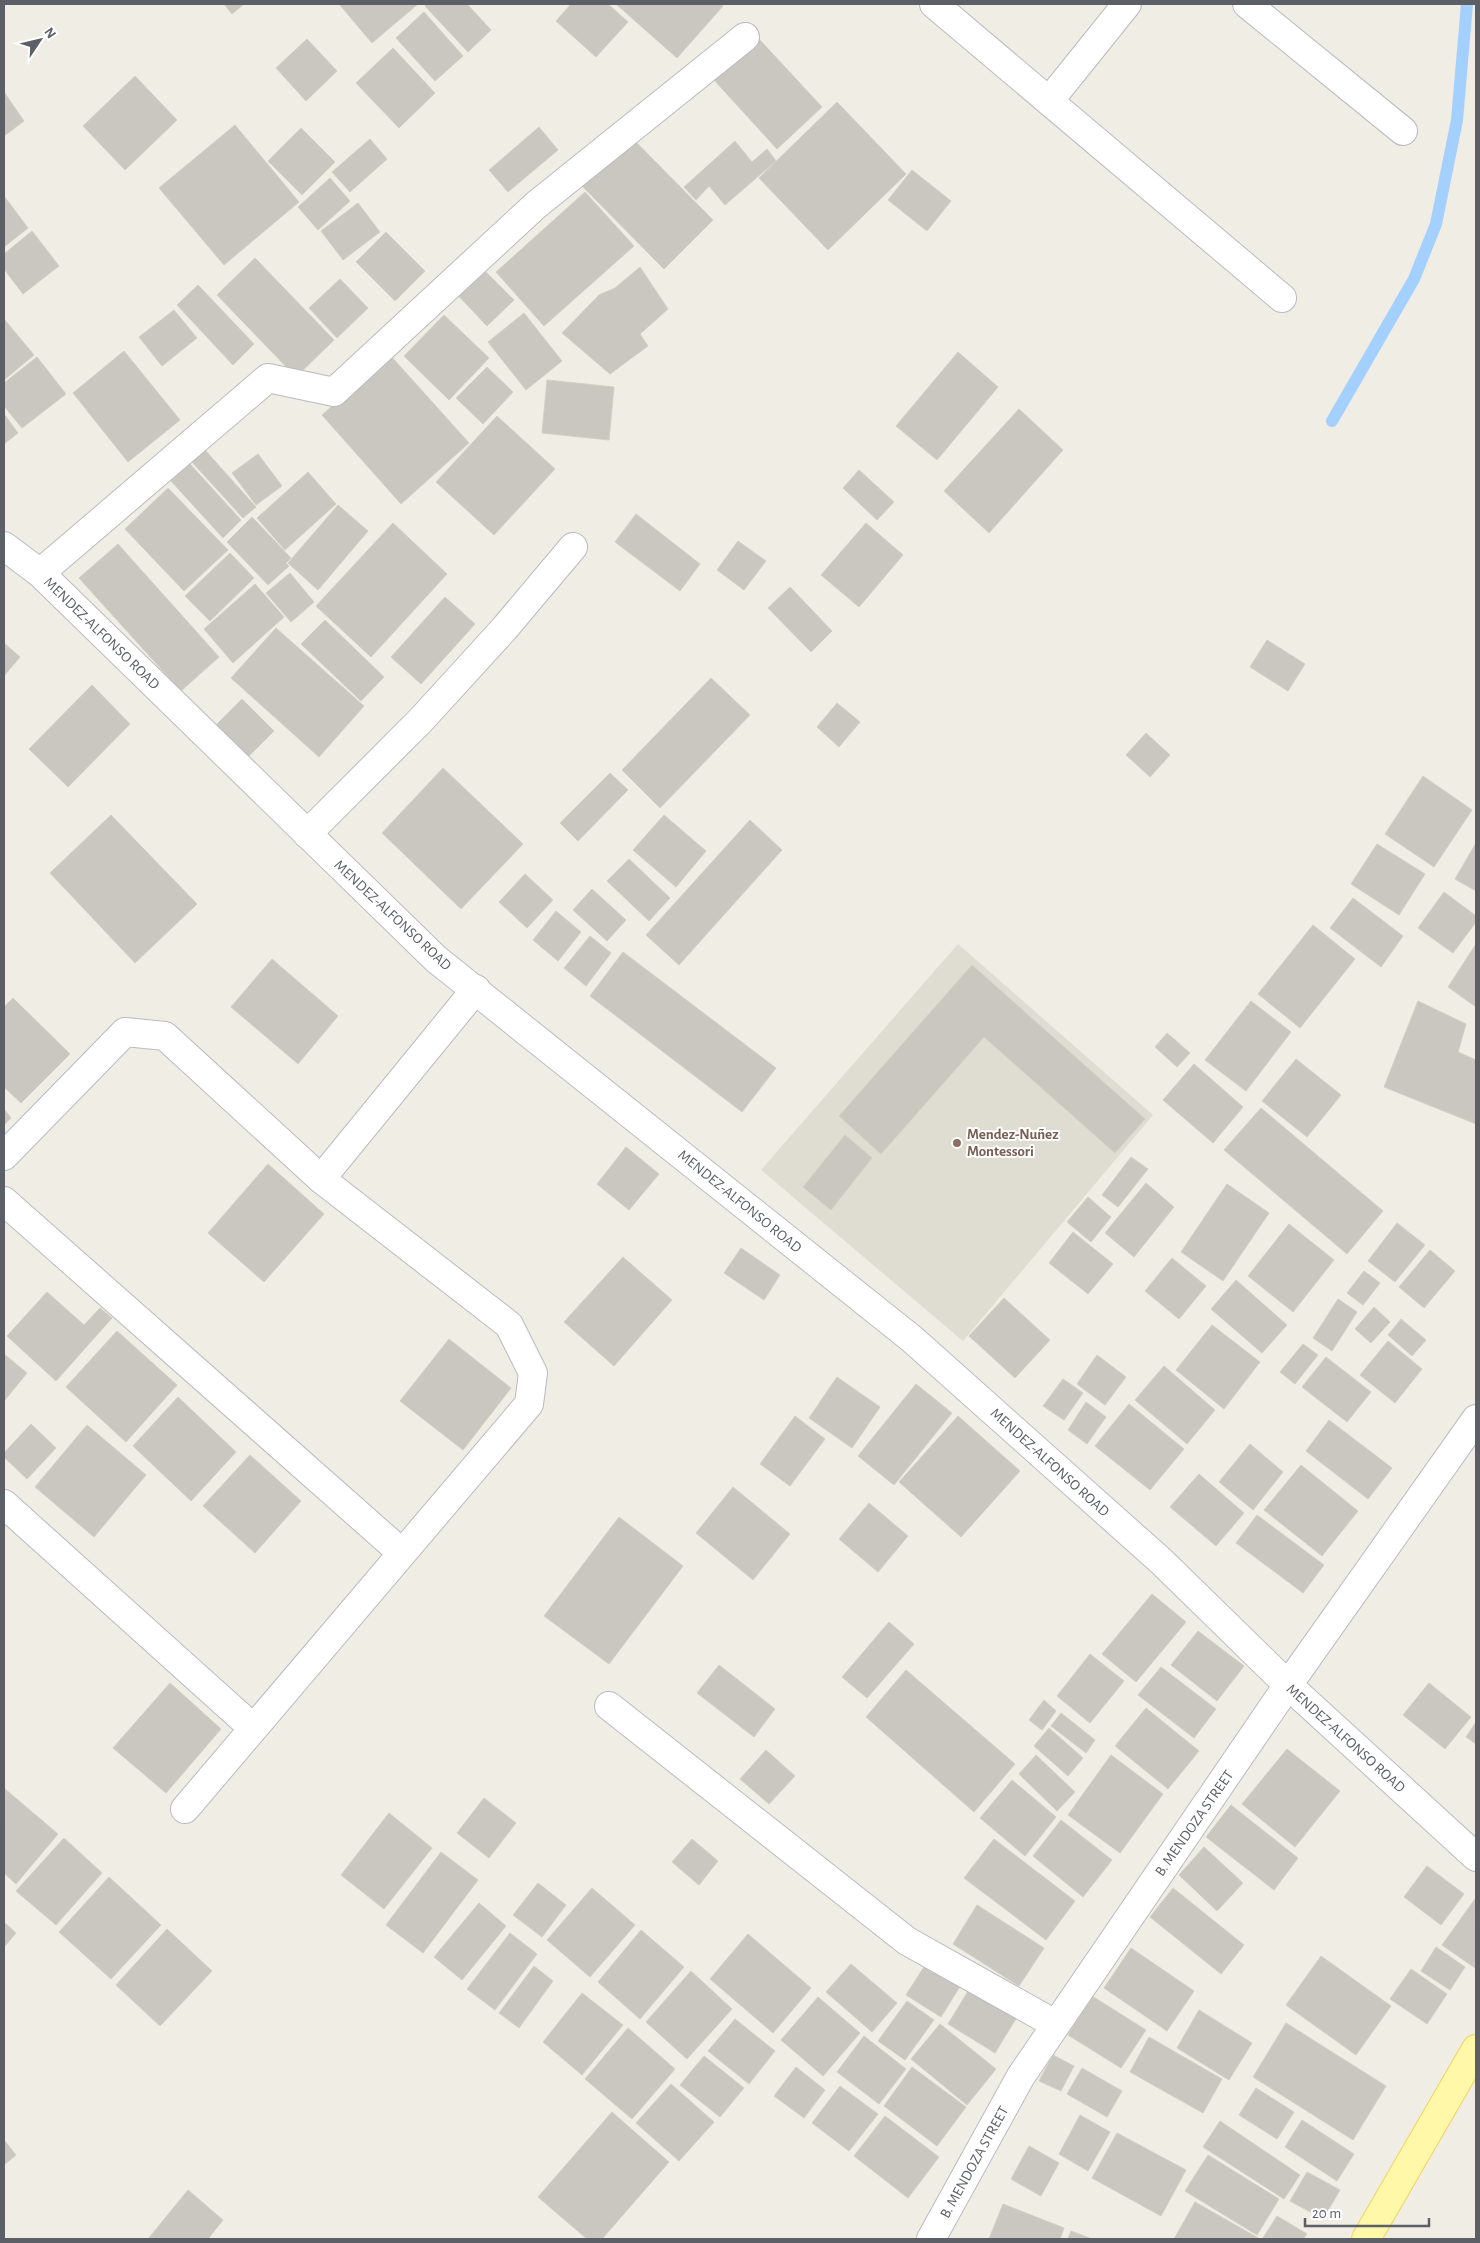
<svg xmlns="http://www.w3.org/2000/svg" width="1480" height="2243" font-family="'Alegreya Sans',sans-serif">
	<rect width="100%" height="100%" fill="#efede4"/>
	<polygon fill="#dfdcd2" points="958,944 1153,1115 963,1341 761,1170"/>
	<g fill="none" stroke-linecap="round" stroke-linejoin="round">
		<polyline stroke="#a4d0ff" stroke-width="12" points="1332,421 1414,279 1436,224 1457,120 1467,4"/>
	</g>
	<g fill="#cac7c1" stroke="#d3cfc2">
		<polygon points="224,4 244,4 232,14"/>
		<polygon points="339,4 418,4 372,43"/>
		<polygon points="427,4 467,4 491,30 468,52 425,6"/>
		<polygon points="571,4 608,4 628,22 596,57 556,21"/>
		<polygon points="616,4 720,4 723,6 677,58"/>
		<polygon points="424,12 463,56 435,81 396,38"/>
		<polygon points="307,39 337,71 306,101 276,68"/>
		<polygon points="759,39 822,107 777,149 714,80"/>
		<polygon points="393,48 435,93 399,128 356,83"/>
		<polygon points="135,76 177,120 125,170 83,126"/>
		<polygon points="4,92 24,121 4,136"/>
		<polygon points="837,102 906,174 828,250 759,178"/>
		<polygon points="235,125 299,202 224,265 159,188"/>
		<polygon points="539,127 558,150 508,192 489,170"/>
		<polygon points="301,128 335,162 302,195 268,161"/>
		<polygon points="630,136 713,220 664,269 581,185"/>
		<polygon points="370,139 387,159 350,192 332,172"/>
		<polygon points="735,141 752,162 767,149 776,161 725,205 709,186 696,200 684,187"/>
		<polygon points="912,170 951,201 927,231 888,200"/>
		<polygon points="330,178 350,201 318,230 298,207"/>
		<polygon points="585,192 634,246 544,326 496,272"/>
		<polygon points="4,196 28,228 4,247"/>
		<polygon points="358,203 380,232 343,260 321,231"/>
		<polygon points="32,231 59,266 23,294 4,269 4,254"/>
		<polygon points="386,232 425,271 395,301 356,262"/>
		<polygon points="255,258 334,340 296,377 217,295"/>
		<polygon points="478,264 514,300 487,326 452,289"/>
		<polygon points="640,267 668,309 640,334 648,346 610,374 562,333 599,295 615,288"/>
		<polygon points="340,279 368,308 337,338 309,308"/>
		<polygon points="198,285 254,344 233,365 177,305"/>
		<polygon points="174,310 197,338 162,366 139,337"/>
		<polygon points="524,313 562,361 526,390 488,342"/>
		<polygon points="444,315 489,358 449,400 404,356"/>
		<polygon points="4,319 34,355 4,380"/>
		<polygon points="124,351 180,420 128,462 73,393"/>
		<polygon points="958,352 998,387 937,460 896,426"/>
		<polygon points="390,355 469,443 401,504 322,415"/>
		<polygon points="37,357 66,394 22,428 4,406 4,383"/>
		<polygon points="487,367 513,392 483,424 456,398"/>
		<polygon points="547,380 614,387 609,440 542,433"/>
		<polygon points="1019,409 1063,450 989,533 944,491"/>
		<polygon points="4,414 18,433 4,444"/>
		<polygon points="497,416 555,469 494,535 436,482"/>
		<polygon points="205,450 256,507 243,518 192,462"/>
		<polygon points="258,454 282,486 256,505 232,473"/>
		<polygon points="190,464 241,520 223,538 171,481"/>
		<polygon points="859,470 894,502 877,520 843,488"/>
		<polygon points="308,472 336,504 285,550 257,518"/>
		<polygon points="168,488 228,550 184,591 125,529"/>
		<polygon points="338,505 368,531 318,590 288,563"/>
		<polygon points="636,514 700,564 680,591 615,542"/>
		<polygon points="252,517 291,558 286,563 289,566 268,585 227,542"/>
		<polygon points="393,523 447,574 371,657 316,606"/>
		<polygon points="866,523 903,555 859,607 821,575"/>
		<polygon points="738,541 766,561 744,590 717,570"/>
		<polygon points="118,544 219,657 181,691 79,578"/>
		<polygon points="230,553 254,578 210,621 185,596"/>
		<polygon points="290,573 314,602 291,622 266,593"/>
		<polygon points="255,584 284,617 233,663 204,629"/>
		<polygon points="790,587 832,631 811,652 768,608"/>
		<polygon points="445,597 475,624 421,684 391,657"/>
		<polygon points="325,620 384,677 361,701 301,644"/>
		<polygon points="276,628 364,706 319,757 231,678"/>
		<polygon points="1267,640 1305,664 1288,691 1250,667"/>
		<polygon points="4,643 20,657 4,676"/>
		<polygon points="711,678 750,715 660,808 622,770"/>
		<polygon points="92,685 130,724 68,787 29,749"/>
		<polygon points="242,699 274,731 246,759 215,726"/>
		<polygon points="837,703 860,722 839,747 817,727"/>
		<polygon points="1146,733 1170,755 1150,777 1126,755"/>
		<polygon points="443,768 523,844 461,909 382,833"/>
		<polygon points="610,773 628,790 578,841 560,823"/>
		<polygon points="1423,776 1472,810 1434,867 1385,834"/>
		<polygon points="111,815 197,904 135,963 50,873"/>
		<polygon points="664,815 706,851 676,887 633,850"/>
		<polygon points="750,820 782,850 679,965 646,935"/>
		<polygon points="1476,843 1476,891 1455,879"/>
		<polygon points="1377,844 1425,874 1399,915 1351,884"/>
		<polygon points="629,859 670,898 649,921 607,881"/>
		<polygon points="525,874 553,900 527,928 499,902"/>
		<polygon points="592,889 626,920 607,941 573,910"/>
		<polygon points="1444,892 1476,916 1476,922 1453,953 1418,928"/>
		<polygon points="1353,898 1403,936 1381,967 1330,928"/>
		<polygon points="556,911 581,932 558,961 533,940"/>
		<polygon points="1313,925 1355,959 1300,1028 1258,994"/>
		<polygon points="590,936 611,953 586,986 564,968"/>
		<polygon points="1476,944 1476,1007 1448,987"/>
		<polygon points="623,952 776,1068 742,1112 590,996"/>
		<polygon points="272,959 338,1016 298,1064 231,1007"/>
		<polygon points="972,965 1145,1119 1115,1153 984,1037 881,1154 839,1116"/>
		<polygon points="13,998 70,1054 21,1103 4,1087 4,1007"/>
		<polygon points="1251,1001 1291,1032 1246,1091 1205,1060"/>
		<polygon points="1418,1001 1466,1024 1458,1052 1476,1060 1476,1124 1384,1087"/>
		<polygon points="1167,1033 1190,1053 1177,1067 1155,1047"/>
		<polygon points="1296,1059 1341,1095 1307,1137 1262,1101"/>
		<polygon points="1194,1064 1243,1107 1213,1143 1163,1100"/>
		<polygon points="1261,1108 1383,1211 1347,1254 1224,1150"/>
		<polygon points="4,1109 11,1118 4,1125"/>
		<polygon points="845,1135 872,1158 831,1210 803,1187"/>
		<polygon points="626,1147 659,1174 629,1210 597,1184"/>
		<polygon points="1131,1157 1148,1169 1118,1207 1102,1195"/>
		<polygon points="268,1164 324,1214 264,1282 208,1233"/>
		<polygon points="1146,1183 1174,1207 1134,1257 1105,1233"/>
		<polygon points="1227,1184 1269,1213 1223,1281 1181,1252"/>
		<polygon points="1088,1197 1111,1217 1091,1242 1067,1222"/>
		<polygon points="1397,1223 1425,1245 1395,1282 1368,1261"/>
		<polygon points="1289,1224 1334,1260 1293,1312 1248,1276"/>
		<polygon points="1073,1232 1113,1264 1088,1294 1049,1263"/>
		<polygon points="741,1248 780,1275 764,1300 724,1273"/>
		<polygon points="1430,1250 1455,1271 1424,1308 1399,1287"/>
		<polygon points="623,1257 672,1300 614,1366 564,1322"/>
		<polygon points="1172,1258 1206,1286 1179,1319 1145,1291"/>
		<polygon points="1364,1271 1380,1283 1363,1305 1347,1293"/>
		<polygon points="1236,1280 1287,1325 1262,1353 1211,1309"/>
		<polygon points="47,1292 84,1325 100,1308 112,1318 56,1381 7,1336"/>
		<polygon points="1004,1298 1050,1340 1015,1378 969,1336"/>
		<polygon points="1338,1299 1357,1312 1332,1351 1313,1338"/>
		<polygon points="1374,1307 1390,1322 1371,1343 1355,1329"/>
		<polygon points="1401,1319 1426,1340 1412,1356 1388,1335"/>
		<polygon points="1212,1325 1260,1362 1224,1409 1176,1370"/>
		<polygon points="117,1331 177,1385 126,1442 66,1387"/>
		<polygon points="449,1339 511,1388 463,1450 400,1401"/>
		<polygon points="1388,1341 1422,1369 1395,1403 1360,1375"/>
		<polygon points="1303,1344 1318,1355 1295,1384 1280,1372"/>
		<polygon points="4,1354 27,1373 5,1400 4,1398"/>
		<polygon points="1097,1355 1126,1377 1105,1405 1077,1384"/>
		<polygon points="1326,1357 1371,1392 1347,1422 1302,1387"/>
		<polygon points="1164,1366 1215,1410 1187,1444 1135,1400"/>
		<polygon points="837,1377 880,1407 852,1448 809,1418"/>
		<polygon points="1063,1379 1083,1393 1064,1420 1043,1406"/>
		<polygon points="916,1384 952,1413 894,1485 858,1456"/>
		<polygon points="178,1397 236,1452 191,1501 133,1446"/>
		<polygon points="1086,1402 1106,1417 1087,1444 1068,1430"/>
		<polygon points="1129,1404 1184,1449 1150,1490 1095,1446"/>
		<polygon points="795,1416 825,1439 790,1486 760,1464"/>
		<polygon points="958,1416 1020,1471 961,1537 899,1482"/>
		<polygon points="1329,1420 1392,1468 1368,1499 1306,1451"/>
		<polygon points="31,1424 56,1448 27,1479 4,1457 4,1453"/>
		<polygon points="87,1425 146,1475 94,1537 35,1487"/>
		<polygon points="1250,1444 1283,1472 1253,1510 1219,1482"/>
		<polygon points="250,1455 301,1501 255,1553 203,1506"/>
		<polygon points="1301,1465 1358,1511 1322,1556 1264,1510"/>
		<polygon points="1199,1474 1244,1513 1216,1546 1170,1507"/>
		<polygon points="733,1487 790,1534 753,1580 696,1533"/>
		<polygon points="869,1503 908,1536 878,1572 839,1539"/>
		<polygon points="1257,1515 1324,1565 1303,1593 1236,1543"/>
		<polygon points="619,1517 683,1566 609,1664 544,1616"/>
		<polygon points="1152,1594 1186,1622 1136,1682 1102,1654"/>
		<polygon points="889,1622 914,1644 867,1698 842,1677"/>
		<polygon points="1198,1631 1244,1666 1217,1701 1171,1665"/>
		<polygon points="1090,1654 1124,1681 1090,1723 1057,1696"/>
		<polygon points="719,1665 775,1709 754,1737 697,1693"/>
		<polygon points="1161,1667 1216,1709 1194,1738 1138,1695"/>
		<polygon points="906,1670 1015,1764 974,1812 866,1717"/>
		<polygon points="170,1683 221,1729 166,1793 113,1748"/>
		<polygon points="1429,1683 1471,1717 1445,1749 1403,1715"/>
		<polygon points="1044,1700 1056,1711 1042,1730 1029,1720"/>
		<polygon points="1146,1708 1199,1751 1168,1789 1115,1746"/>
		<polygon points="1061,1713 1095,1740 1086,1753 1051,1726"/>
		<polygon points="1476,1722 1476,1744 1466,1737"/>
		<polygon points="1049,1728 1083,1758 1068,1776 1034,1746"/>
		<polygon points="1287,1749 1340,1791 1295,1847 1242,1804"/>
		<polygon points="766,1750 795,1776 769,1804 740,1779"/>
		<polygon points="1036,1755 1075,1792 1057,1811 1019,1774"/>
		<polygon points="1111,1755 1163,1794 1120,1853 1068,1815"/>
		<polygon points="1012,1780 1056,1817 1025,1856 980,1818"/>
		<polygon points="5,1789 58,1834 16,1884 4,1873"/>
		<polygon points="484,1798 516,1823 489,1858 457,1833"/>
		<polygon points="1231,1805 1298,1858 1274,1890 1206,1837"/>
		<polygon points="389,1813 432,1848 384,1909 341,1875"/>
		<polygon points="1061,1820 1112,1860 1083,1897 1033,1856"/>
		<polygon points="64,1838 102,1873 56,1925 16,1891"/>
		<polygon points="692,1839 718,1861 699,1885 672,1862"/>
		<polygon points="994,1839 1075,1901 1046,1940 964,1878"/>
		<polygon points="1204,1847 1243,1883 1217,1911 1179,1875"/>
		<polygon points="441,1852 478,1880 423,1953 386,1925"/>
		<polygon points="1427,1866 1464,1894 1441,1925 1404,1897"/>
		<polygon points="109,1877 161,1925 111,1979 59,1932"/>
		<polygon points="538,1883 566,1905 542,1937 513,1915"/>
		<polygon points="592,1888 635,1925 590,1977 547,1940"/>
		<polygon points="1173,1888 1244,1945 1221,1974 1150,1917"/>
		<polygon points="1475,1899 1476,1966 1475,1968 1442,1945"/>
		<polygon points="479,1903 506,1926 462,1980 434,1957"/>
		<polygon points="977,1905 1044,1948 1019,1986 953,1944"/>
		<polygon points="4,1922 16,1933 4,1947"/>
		<polygon points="167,1929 212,1971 160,2026 116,1985"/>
		<polygon points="641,1930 684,1967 640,2019 598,1982"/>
		<polygon points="510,1933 537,1954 495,2010 467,1989"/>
		<polygon points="748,1934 811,1988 773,2033 710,1979"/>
		<polygon points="1436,1947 1465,1967 1450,1990 1421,1971"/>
		<polygon points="1131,1948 1194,1991 1167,2031 1104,1988"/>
		<polygon points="1321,1956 1391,2006 1356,2055 1286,2005"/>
		<polygon points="929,1959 964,1980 941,2017 906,1995"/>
		<polygon points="851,1964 897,2003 872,2032 826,1992"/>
		<polygon points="534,1966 553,1981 519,2028 499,2013"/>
		<polygon points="1411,1969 1447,1994 1427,2024 1390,1999"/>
		<polygon points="691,1971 732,2009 687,2059 646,2022"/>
		<polygon points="970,1988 1017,2017 995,2053 948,2024"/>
		<polygon points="582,1993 623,2025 582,2075 543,2042"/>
		<polygon points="1092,1996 1146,2030 1121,2068 1068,2035"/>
		<polygon points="818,1997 860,2033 823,2076 781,2040"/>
		<polygon points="907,2001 934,2020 905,2060 878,2041"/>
		<polygon points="1199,2010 1252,2043 1229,2080 1177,2048"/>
		<polygon points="735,2019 775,2051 749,2084 708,2051"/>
		<polygon points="1286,2023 1386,2086 1353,2140 1253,2077"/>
		<polygon points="940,2024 996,2069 967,2105 911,2059"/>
		<polygon points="628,2028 675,2069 632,2119 585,2079"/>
		<polygon points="864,2036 906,2069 879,2104 837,2072"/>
		<polygon points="1149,2037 1222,2079 1203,2113 1130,2072"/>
		<polygon points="1053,2055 1074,2066 1061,2091 1039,2081"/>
		<polygon points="704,2056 744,2088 720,2117 680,2085"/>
		<polygon points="796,2067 825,2090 804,2118 774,2096"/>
		<polygon points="912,2067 966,2107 937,2146 884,2106"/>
		<polygon points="1082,2068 1122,2091 1107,2117 1067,2094"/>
		<polygon points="671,2084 714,2122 679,2161 636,2123"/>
		<polygon points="840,2086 878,2114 849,2151 812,2123"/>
		<polygon points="1256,2088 1294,2112 1277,2139 1239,2115"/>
		<polygon points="612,2112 669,2162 602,2239 587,2239 538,2197"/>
		<polygon points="1080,2115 1110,2132 1088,2171 1059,2154"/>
		<polygon points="885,2116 939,2157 908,2198 854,2156"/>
		<polygon points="1302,2120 1354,2154 1337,2181 1285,2147"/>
		<polygon points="1220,2121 1300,2175 1284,2199 1203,2147"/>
		<polygon points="1117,2133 1186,2170 1161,2216 1092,2178"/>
		<polygon points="4,2140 16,2155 4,2165"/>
		<polygon points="1029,2146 1059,2163 1041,2196 1011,2179"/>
		<polygon points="1208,2155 1279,2199 1257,2235 1185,2191"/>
		<polygon points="1307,2172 1340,2190 1323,2219 1290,2201"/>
		<polygon points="188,2190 223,2220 208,2239 148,2239"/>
		<polygon points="1195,2202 1260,2239 1174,2239"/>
		<polygon points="1003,2204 1064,2228 1060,2239 989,2239"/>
		<polygon points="1277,2216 1307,2234 1303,2239 1263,2238"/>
		<polygon points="1071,2231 1092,2239 1068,2239"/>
	</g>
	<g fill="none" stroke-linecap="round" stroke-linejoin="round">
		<g stroke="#b9bbc0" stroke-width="30">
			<g id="minor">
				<polyline points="934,4 1282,298"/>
				<polyline points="1247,4 1403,131"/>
				<polyline points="1049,101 1127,4"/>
				<polyline points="40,573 268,378 334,392 536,205 745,37"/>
				<polyline points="307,834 421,720 504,629 573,547"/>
				<polyline points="4,1156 125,1032 165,1036 321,1179 476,989"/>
				<polyline points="4,1201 402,1553"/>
				<polyline points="4,1504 253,1728"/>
				<polyline points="609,1706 907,1941 1055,2024"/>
				<polyline points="185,1809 529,1404 533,1373 509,1325 321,1179"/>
			</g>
		</g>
		<g stroke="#b9bbc0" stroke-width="30">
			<polyline id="tertiary" points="931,2239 1021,2076 1288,1685"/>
		</g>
		<g stroke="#babcc2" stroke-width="30">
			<g id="secondary">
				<polyline points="4,546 40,573 436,959 912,1339 1161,1561 1288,1685 1476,1857"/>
				<polyline points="1288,1685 1476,1419"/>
			</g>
		</g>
		<g stroke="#f1d35b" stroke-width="30">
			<polyline id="primary" points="1366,2239 1476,2049"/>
		</g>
		<use href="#minor" stroke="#fff" stroke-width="28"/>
		<use href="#tertiary" stroke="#fff" stroke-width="28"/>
		<use href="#secondary" stroke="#fff" stroke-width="28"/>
		<use href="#primary" stroke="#fff8a9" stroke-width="28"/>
	</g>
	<circle fill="#8d6e63" stroke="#fff" stroke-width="2" cx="957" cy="1143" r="5"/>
	<g text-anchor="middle" stroke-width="4" stroke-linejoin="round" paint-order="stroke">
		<g font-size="15" fill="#5c5f65" stroke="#fff">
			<text transform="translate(102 633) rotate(44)" y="5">MENDEZ-ALFONSO ROAD</text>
			<text transform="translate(393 915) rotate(43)" y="5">MENDEZ-ALFONSO ROAD</text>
			<text transform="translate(740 1201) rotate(39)" y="5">MENDEZ-ALFONSO ROAD</text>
			<text transform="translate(1050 1462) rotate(42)" y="5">MENDEZ-ALFONSO ROAD</text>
			<text transform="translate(1346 1738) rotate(42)" y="5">MENDEZ-ALFONSO ROAD</text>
			<text transform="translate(1194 1823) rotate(-55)" y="5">B. MENDOZA STREET</text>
			<text transform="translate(974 2162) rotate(-61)" y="5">B. MENDOZA STREET</text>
		</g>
		<g font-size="15" font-weight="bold" fill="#785e54" stroke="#fff" text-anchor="start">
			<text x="967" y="1139">Mendez-Nuñez<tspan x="967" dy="17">Montessori</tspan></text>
		</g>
	</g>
	<rect width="1480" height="2243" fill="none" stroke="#5c5f65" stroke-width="10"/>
	<g transform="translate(40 40) rotate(55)" stroke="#ffffff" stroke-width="4" paint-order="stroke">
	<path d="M0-4L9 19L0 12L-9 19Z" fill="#5c5f65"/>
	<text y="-8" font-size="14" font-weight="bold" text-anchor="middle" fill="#5c5f65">N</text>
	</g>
	<path d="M1305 2218v8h124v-8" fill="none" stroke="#5c5f65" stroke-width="2.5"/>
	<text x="1312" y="2218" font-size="15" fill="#5c5f65" stroke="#ffffff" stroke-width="4" paint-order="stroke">20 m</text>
</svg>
